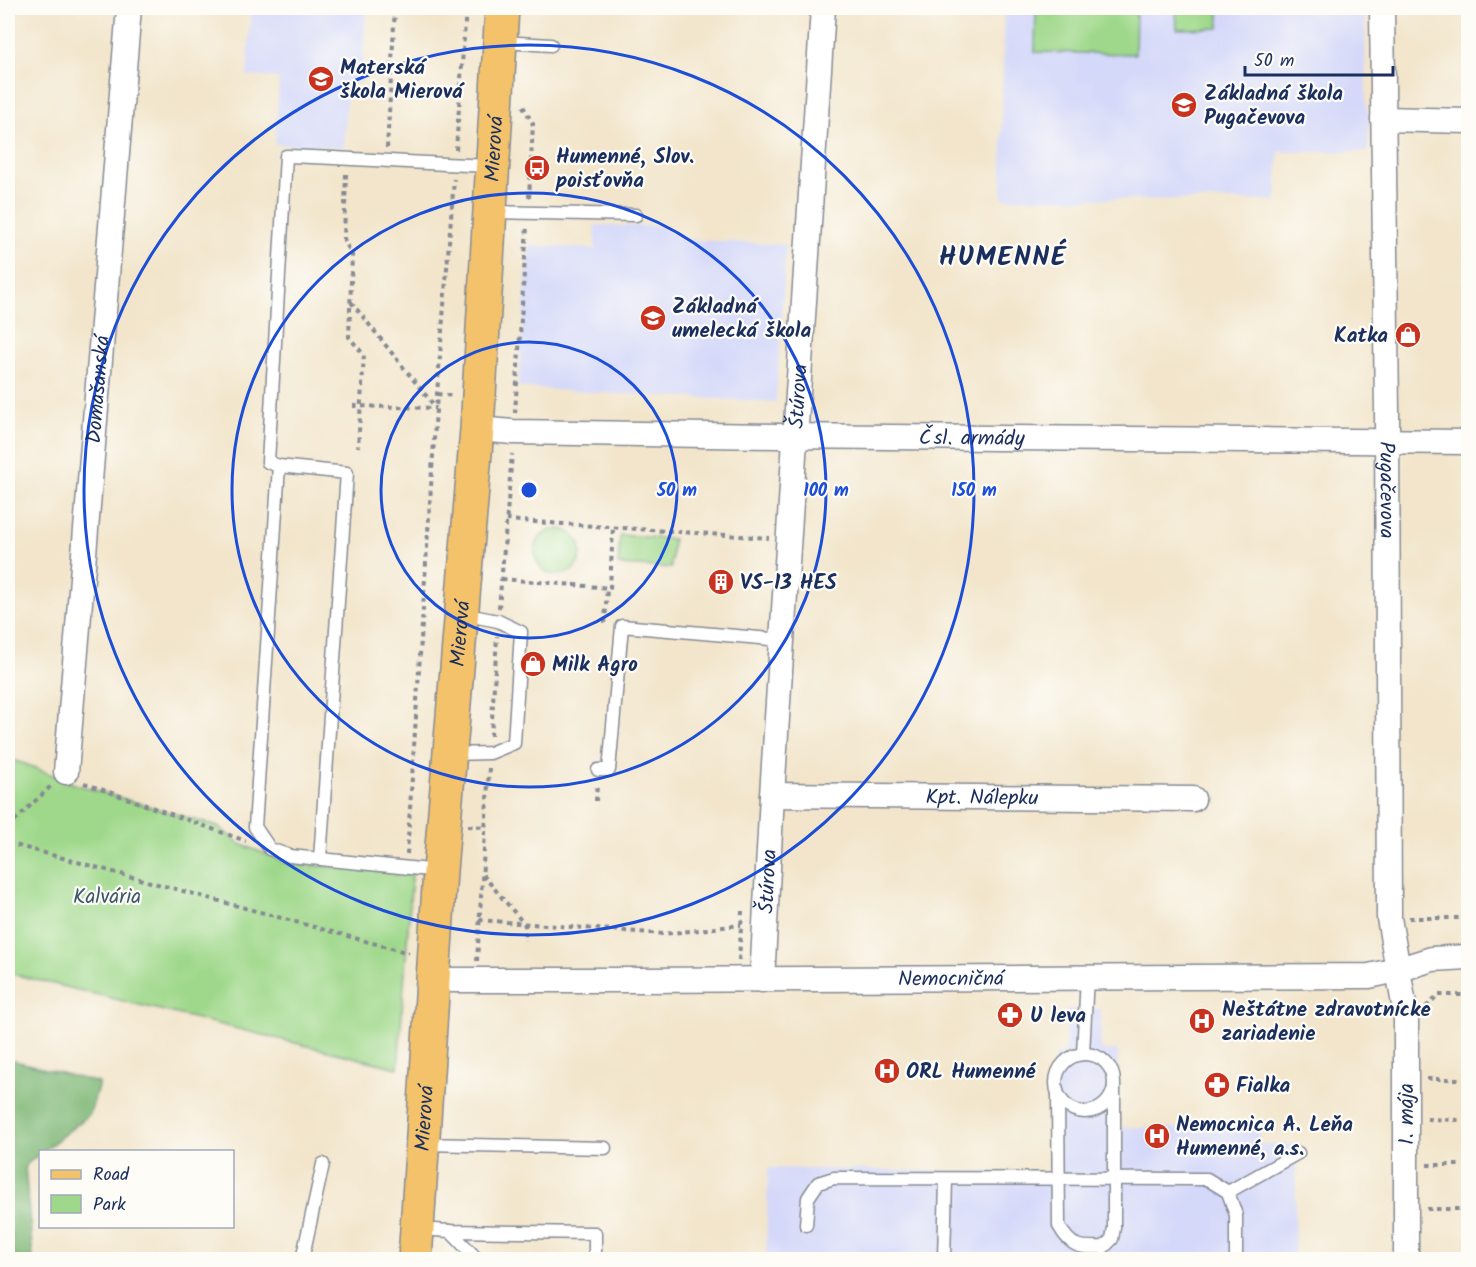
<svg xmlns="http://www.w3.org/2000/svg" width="1476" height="1267" font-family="Kalam,sans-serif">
	<rect width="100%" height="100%" fill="#fdfcf7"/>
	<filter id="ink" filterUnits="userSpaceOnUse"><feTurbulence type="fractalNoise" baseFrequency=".0167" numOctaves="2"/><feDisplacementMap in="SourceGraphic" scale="12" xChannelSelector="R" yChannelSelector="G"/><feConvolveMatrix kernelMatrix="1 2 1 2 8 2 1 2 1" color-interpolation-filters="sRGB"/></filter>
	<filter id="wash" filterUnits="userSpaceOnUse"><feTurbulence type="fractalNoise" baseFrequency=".008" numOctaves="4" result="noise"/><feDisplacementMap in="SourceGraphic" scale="24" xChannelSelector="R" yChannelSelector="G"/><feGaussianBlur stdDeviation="1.35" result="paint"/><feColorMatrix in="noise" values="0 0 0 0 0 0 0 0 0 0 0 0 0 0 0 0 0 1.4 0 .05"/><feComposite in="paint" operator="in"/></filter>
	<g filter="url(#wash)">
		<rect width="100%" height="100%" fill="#f2e5cb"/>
		<g fill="#d4d8f9">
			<polygon points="251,8 366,8 362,82 347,82 344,147 275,144 279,78 247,76"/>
			<polygon points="1004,8 1365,8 1366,100 1367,111 1369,112 1368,152 1279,152 1276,201 1002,198 1002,111"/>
			<polygon points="595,225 661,226 681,239 786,245 776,402 584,392 518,387 529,245 595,249"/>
			<polygon points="1066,1009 1101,1009 1101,1050 1118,1050 1117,1127 1260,1129 1260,1144 1297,1144 1294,1259 766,1260 768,1168 1052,1173 1055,1054 1065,1054"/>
		</g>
		<g fill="#9fd88a" stroke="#5d8474" stroke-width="1.5">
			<polygon points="1036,8 1136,8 1135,54 1035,52"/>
			<polygon points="1176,8 1219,8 1219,28 1177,29"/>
			<circle cx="558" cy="552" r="23"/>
			<polygon points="620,535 673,539 671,568 618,565"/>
			<polygon points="8,759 25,764 77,785 219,827 240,844 291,864 412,873 398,1068 8,973"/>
		</g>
		<polygon fill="#7fb876" stroke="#4d746a" stroke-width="1.5" points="8,1059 99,1083 90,1114 43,1151 40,1152 40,1153 25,1166 33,1259 8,1259"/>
	</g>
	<g filter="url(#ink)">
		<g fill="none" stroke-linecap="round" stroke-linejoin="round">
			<g stroke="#868a94" stroke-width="15">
				<g id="lane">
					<polyline points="502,42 551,45"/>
					<polyline points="491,212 636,215"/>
					<polyline points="279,466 255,827 270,849 290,856 440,871"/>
					<polyline points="452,754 490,753 514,743 521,632 498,621 462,614"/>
					<polyline points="598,770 609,770 622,626 782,640"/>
					<path d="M320,859L347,473L279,466L268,462L286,156C355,158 424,164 492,166"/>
					<circle cx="1085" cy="1083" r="29"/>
					<polyline points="1083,1054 1087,977"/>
					<path d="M1058,1095L1059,1226C1071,1248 1080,1248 1104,1247L1112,1239L1114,1228V1086"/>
					<polyline points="423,1144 605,1148"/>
					<polyline points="1228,1192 1298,1153"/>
					<polyline points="806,1225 808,1198 818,1183 834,1178 1207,1179 1228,1192 1236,1215 1236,1260"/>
					<polyline points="418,1229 450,1231 595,1233 595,1260"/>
					<polyline points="450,1231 478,1260"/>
					<polyline points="302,1260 323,1164"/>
					<polyline points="944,1260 946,1179"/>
				</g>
			</g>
			<g stroke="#868a94" stroke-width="27">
				<g id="street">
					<path id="s1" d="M1382,8L1387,412L1389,918L1406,1016V1260"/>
					<polyline points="1383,119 1468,121"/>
					<path id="s2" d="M477,429L513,432L779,436L1468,442"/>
					<path id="s3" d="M66,772L129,8"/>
					<path id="s4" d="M772,795L1193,799"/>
					<path id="s5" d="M432,980H641L1369,976L1397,970L1432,959L1468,957"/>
					<path id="s6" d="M762,980L772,795L823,8"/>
				</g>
			</g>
			<g stroke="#868a94" stroke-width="36">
				<g id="primary">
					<path id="s7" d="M415,1260L440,871L477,429L502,8"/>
				</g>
			</g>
			<g stroke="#868a94" stroke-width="4" stroke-dasharray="4.5 4.5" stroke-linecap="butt">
				<polyline points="523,106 533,124 529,198"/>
				<polyline points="387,148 395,8"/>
				<polyline points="456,150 466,8"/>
				<polyline points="346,174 344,239 352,255 349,337 364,355 358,447"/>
				<polyline points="351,302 436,408"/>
				<polyline points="437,394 454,396"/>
				<polyline points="353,406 436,408"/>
				<polyline points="515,413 527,226"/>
				<polyline points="506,520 769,538"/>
				<polyline points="502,579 610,588 613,527"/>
				<polyline points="499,608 512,454"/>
				<polyline points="605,623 607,588"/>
				<polyline points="491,736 497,636"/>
				<polyline points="84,783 246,841"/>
				<polyline points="596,801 597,784"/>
				<polyline points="468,826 485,827"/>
				<polyline points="8,827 51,786"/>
				<polyline points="8,843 409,953"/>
				<polyline points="407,854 437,394 454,179"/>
				<polyline points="483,875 525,925 525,941"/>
				<polyline points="1409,918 1468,918"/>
				<polyline points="479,920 664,934 741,925"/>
				<polyline points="739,960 742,911"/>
				<polyline points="477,961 489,768"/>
				<polyline points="1426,1007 1438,995 1468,995"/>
				<polyline points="1427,1079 1462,1079"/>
				<polyline points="1427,1119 1462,1120"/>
				<polyline points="1427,1165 1462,1165"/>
				<polyline points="1427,1209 1468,1209"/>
			</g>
			<use href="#lane" stroke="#fff" stroke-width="12"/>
			<use href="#street" stroke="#fff" stroke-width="24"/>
			<use href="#primary" stroke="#f3c26a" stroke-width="33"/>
		</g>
	</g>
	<g fill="none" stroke="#1d4ed8" stroke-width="3">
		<circle cx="529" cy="490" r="148"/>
		<circle cx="529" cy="490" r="297"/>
		<circle cx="529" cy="490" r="445"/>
	</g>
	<defs>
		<g id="school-disc" transform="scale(1.35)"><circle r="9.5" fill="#c8321e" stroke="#fdfcf7"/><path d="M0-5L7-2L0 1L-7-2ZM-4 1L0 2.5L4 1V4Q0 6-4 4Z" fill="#fff"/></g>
		<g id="bus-disc" transform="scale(1.35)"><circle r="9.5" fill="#c8321e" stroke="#fdfcf7"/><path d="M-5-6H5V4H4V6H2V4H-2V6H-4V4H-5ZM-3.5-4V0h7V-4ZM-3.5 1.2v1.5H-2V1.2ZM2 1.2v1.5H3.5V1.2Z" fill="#fff"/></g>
		<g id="shop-disc" transform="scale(1.35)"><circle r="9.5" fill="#c8321e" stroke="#fdfcf7"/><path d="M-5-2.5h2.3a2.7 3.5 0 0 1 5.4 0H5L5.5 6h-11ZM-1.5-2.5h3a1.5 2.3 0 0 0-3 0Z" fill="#fff"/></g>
		<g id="building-disc" transform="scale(1.35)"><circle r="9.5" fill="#c8321e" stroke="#fdfcf7"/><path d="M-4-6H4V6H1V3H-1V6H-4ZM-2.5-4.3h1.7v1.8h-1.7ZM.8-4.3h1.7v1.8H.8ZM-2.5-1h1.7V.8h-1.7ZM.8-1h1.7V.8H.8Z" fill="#fff"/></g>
		<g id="pharmacy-disc" transform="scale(1.35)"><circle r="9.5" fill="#c8321e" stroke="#fdfcf7"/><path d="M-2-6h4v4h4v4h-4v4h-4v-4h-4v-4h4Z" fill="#fff"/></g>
		<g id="hospital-disc" transform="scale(1.35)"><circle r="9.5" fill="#c8321e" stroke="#fdfcf7"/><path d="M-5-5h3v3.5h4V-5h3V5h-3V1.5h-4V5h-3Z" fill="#fff"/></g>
	</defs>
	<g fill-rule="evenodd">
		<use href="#school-disc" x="321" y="79"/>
		<use href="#school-disc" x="1184" y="105"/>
		<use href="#bus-disc" x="537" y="168"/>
		<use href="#school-disc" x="653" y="318"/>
		<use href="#shop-disc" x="1408" y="335"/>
		<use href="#building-disc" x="721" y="582"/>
		<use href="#shop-disc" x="533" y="664"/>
		<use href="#pharmacy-disc" x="1010" y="1015"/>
		<use href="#hospital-disc" x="1202" y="1021"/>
		<use href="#hospital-disc" x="887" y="1071"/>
		<use href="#pharmacy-disc" x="1217" y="1085"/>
		<use href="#hospital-disc" x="1157" y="1136"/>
	</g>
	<g text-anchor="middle" stroke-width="4.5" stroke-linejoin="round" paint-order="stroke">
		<g font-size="21" font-weight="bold" fill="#1b2f5e" stroke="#fdfcf7" text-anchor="start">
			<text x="340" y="74">Materská<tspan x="340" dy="24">škola Mierová</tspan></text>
			<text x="1204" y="100">Základná škola<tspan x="1204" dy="24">Pugačevova</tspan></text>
			<text x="556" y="163">Humenné, Slov.<tspan x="556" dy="24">poisťovňa</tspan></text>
			<text x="672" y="313">Základná<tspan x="672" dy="24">umelecká škola</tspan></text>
			<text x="1388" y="342" text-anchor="end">Katka</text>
			<text x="740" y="589">VS-13 HES</text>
			<text x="552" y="671">Milk Agro</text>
			<text x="1222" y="1016">Neštátne zdravotnícke<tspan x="1222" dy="24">zariadenie</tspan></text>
			<text x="1030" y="1022">U leva</text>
			<text x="906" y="1078">ORL Humenné</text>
			<text x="1236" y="1092">Fialka</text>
			<text x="1176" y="1131">Nemocnica A. Leňa<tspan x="1176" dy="24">Humenné, a.s.</tspan></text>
		</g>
		<g font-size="21" fill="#1b2f5e" stroke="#fdfcf7">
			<text dy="7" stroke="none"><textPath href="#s7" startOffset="1114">Mierová</textPath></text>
			<text dy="7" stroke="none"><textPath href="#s3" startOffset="384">Domašanská</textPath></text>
			<text dy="7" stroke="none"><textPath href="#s6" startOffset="585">Štúrova</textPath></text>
			<text dy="7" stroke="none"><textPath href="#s2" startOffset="495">Čsl. armády</textPath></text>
			<text dy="7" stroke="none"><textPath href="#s1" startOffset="482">Pugačevova</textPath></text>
			<text dy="7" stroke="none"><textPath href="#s7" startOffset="628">Mierová</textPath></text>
			<text dy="7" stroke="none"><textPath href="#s4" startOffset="210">Kpt. Nálepku</textPath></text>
			<text dy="7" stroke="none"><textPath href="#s6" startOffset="99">Štúrova</textPath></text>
			<text dy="7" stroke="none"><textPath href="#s5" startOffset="519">Nemocničná</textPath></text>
			<text transform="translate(1406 1114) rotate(-90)" y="7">1. mája</text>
			<text dy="7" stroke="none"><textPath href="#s7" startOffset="142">Mierová</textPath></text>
		</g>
		<g font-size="21" fill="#3c5969" stroke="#fdfcf7">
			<text x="107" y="903">Kalvária</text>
		</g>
		<g font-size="27" font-weight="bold" letter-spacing="1.5" fill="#1b2f5e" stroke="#fdfcf7">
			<text x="1003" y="265">HUMENNÉ</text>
		</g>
	</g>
	<circle cx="529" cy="490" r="9" fill="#1d4ed8" stroke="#fdfcf7" stroke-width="3"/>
	<g font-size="18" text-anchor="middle" font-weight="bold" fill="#1d4ed8" stroke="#fdfcf7" stroke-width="4.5" stroke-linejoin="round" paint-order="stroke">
		<text x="677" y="496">50 m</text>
		<text x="826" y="496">100 m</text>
		<text x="974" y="496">150 m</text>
	</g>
	<rect width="1476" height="1267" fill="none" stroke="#fdfcf7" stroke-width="30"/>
	<rect x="39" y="1150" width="195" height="78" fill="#fdfcf7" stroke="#a3aaba" stroke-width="1.5"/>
	<rect x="51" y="1170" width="30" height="9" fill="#f3c26a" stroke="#a3aaba" stroke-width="1.5"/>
	<text x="93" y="1180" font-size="18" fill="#1b2f5e">Road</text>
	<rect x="51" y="1195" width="30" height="18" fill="#9fd88a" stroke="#a3aaba" stroke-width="1.5"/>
	<text x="93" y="1210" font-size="18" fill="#1b2f5e">Park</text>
	<path d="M1245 66v9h148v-9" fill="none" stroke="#1b2f5e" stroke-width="3"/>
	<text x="1254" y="66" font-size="18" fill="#1b2f5e" stroke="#fdfcf7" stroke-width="4.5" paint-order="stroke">50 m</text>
</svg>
